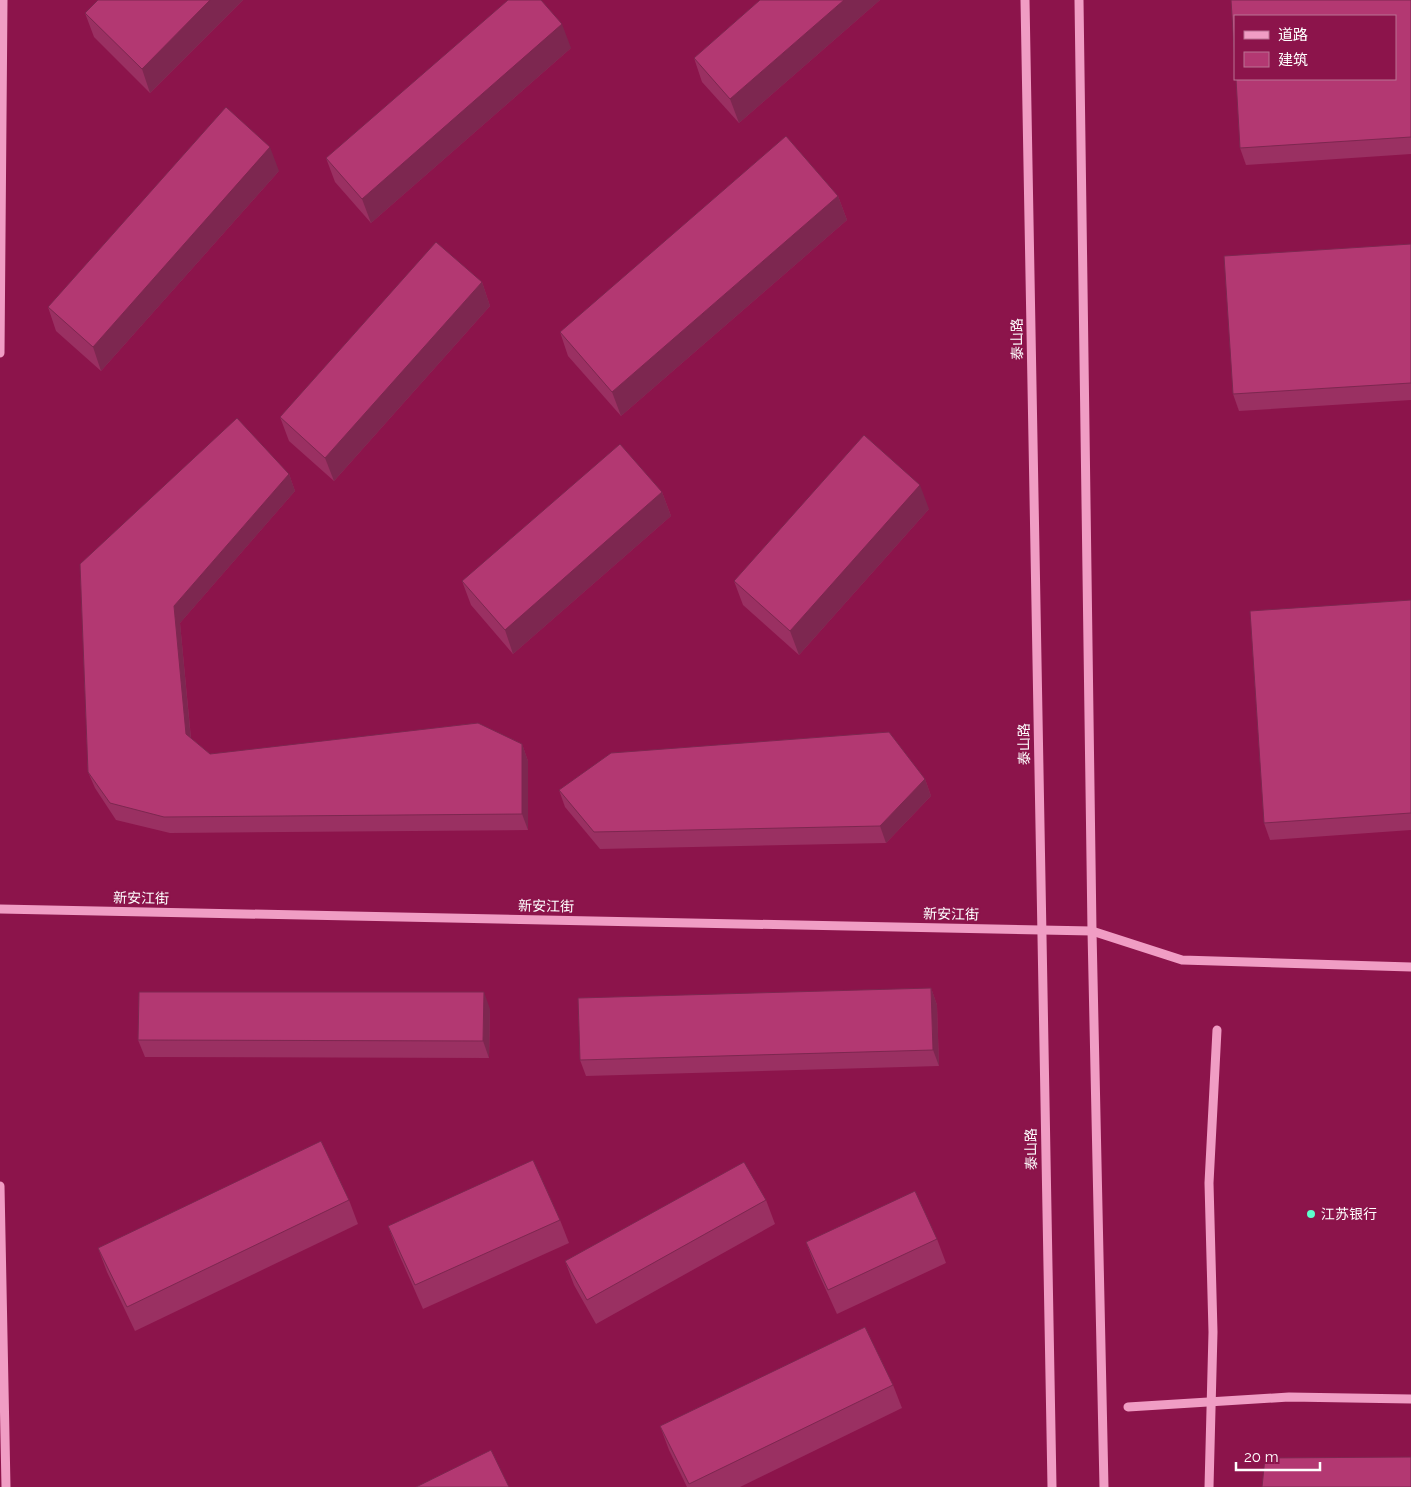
<svg xmlns="http://www.w3.org/2000/svg" width="1411" height="1487" font-family="Raleway,'Noto Sans SC',sans-serif">
	<rect width="100%" height="100%" fill="#8c144b"/>
	<g fill="none" stroke-linecap="round" stroke-linejoin="round">
		<g stroke="#f09dc4" stroke-width="9">
			<polyline points="1025,0 1052,1487"/>
			<polyline points="1079,0 1092,931 1104,1487"/>
			<polyline points="0,353 3,0"/>
			<polyline points="0,909 1092,931 1182,960 1411,967"/>
			<polyline points="0,1186 6,1487"/>
			<polyline points="1128,1407 1289,1397 1411,1399"/>
			<polyline points="1209,1487 1213,1332 1209,1183 1217,1030"/>
		</g>
	</g>
	<g fill="#9a3062">
		<polygon points="98,0 243,0 150,93 94,37 85,13"/>
		<polygon points="760,0 880,0 739,123 702,82 694,58"/>
		<polygon points="1411,0 1411,154 1246,165 1240,148"/>
		<polygon points="571,48 371,223 335,182 326,158"/>
		<polygon points="279,171 101,371 56,331 48,307"/>
		<polygon points="838,196 847,220 621,416 568,356 560,332"/>
		<polygon points="1411,244 1411,400 1239,411 1233,394"/>
		<polygon points="482,282 490,306 334,481 289,441 280,417"/>
		<polygon points="289,474 295,491 180,623 191,738 210,754 522,744 528,761 528,830 170,833 116,820 95,788 88,772 80,564"/>
		<polygon points="662,492 671,516 513,654 471,605 462,581"/>
		<polygon points="929,509 799,655 743,605 734,581"/>
		<polygon points="1411,600 1411,830 1270,840 1264,823"/>
		<polygon points="925,779 931,796 886,843 600,849 565,807 559,790"/>
		<polygon points="931,988 937,1005 939,1066 586,1076 580,1060"/>
		<polygon points="490,1009 489,1058 145,1057 138,1040"/>
		<polygon points="349,1200 358,1224 135,1331 107,1272 98,1248"/>
		<polygon points="766,1200 775,1224 596,1324 574,1285 565,1261"/>
		<polygon points="560,1220 569,1243 423,1309 397,1250 388,1226"/>
		<polygon points="937,1239 946,1263 837,1314 815,1266 806,1242"/>
		<polygon points="893,1385 902,1408 740,1487 687,1487 669,1450 660,1426"/>
	</g>
	<g fill="#7d2750">
		<polygon points="210,0 243,0 150,93 142,69"/>
		<polygon points="844,0 880,0 739,123 730,99"/>
		<polygon points="562,24 571,48 371,223 362,199"/>
		<polygon points="270,147 279,171 101,371 93,347"/>
		<polygon points="838,196 847,220 621,416 612,392"/>
		<polygon points="482,282 490,306 334,481 325,458"/>
		<polygon points="289,474 295,491 180,623 192,751 186,734 174,606"/>
		<polygon points="920,485 929,509 799,655 790,631"/>
		<polygon points="662,492 671,516 513,654 505,630"/>
		<polygon points="522,744 528,761 528,830 522,814"/>
		<polygon points="925,779 931,796 886,843 880,826"/>
		<polygon points="931,988 937,1005 939,1066 933,1050"/>
		<polygon points="484,992 490,1009 489,1058 483,1041"/>
	</g>
	<g fill="#b33872" stroke="#7d2750">
		<polygon points="98,0 210,0 142,69 85,13"/>
		<polygon points="508,0 541,0 562,24 362,199 326,158"/>
		<polygon points="760,0 844,0 730,99 694,58"/>
		<polygon points="1231,0 1411,0 1411,137 1240,148 1236,79 1395,79 1395,16 1235,16 1235,64"/>
		<polygon points="226,107 270,147 93,347 48,307"/>
		<polygon points="786,136 838,196 612,392 560,332"/>
		<polygon points="436,242 482,282 325,458 280,417"/>
		<polygon points="1411,244 1411,383 1233,394 1224,256"/>
		<polygon points="237,418 289,474 174,606 186,734 210,754 478,723 522,744 522,814 164,817 110,803 88,772 80,564"/>
		<polygon points="864,435 920,485 790,631 734,581"/>
		<polygon points="620,444 662,492 505,630 462,581"/>
		<polygon points="1411,600 1411,813 1264,823 1250,611"/>
		<polygon points="889,732 925,779 880,826 594,832 559,790 611,753"/>
		<polygon points="931,988 933,1050 580,1060 578,998"/>
		<polygon points="139,992 484,992 483,1041 138,1040"/>
		<polygon points="321,1141 349,1200 127,1307 98,1248"/>
		<polygon points="533,1160 560,1220 415,1285 388,1226"/>
		<polygon points="744,1162 766,1200 587,1300 565,1261"/>
		<polygon points="915,1191 937,1239 828,1290 806,1242"/>
		<polygon points="865,1327 893,1385 689,1484 660,1426"/>
		<polygon points="491,1450 509,1487 416,1487"/>
		<polygon points="1411,1457 1411,1487 1262,1487 1265,1458"/>
	</g>
	<circle fill="#5cffcc" stroke="#8c144b" stroke-width="2" cx="1311" cy="1214" r="5"/>
	<g text-anchor="middle" stroke-width="4" stroke-linejoin="round" paint-order="stroke">
		<g font-size="14" fill="#fff" stroke="#8c144b">
			<text transform="translate(1017 339) rotate(-91)" y="5">泰山路</text>
			<text transform="translate(1024 744) rotate(-91)" y="5">泰山路</text>
			<text transform="translate(141 898) rotate(1)" y="5">新安江街</text>
			<text transform="translate(546 906) rotate(1)" y="5">新安江街</text>
			<text transform="translate(951 914) rotate(1)" y="5">新安江街</text>
			<text transform="translate(1031 1149) rotate(-91)" y="5">泰山路</text>
		</g>
		<g font-size="14" fill="#fff" stroke="#8c144b" text-anchor="start">
			<text x="1321" y="1219">江苏银行</text>
		</g>
	</g>
	<rect x="1234" y="15" width="162" height="65" fill="#8c144b" stroke="#ba7293"/>
	<rect x="1244" y="31" width="25" height="8" fill="#f09dc4" stroke="#ba7293"/>
	<text x="1278" y="40" font-size="15" fill="#ffffff">道路</text>
	<rect x="1244" y="52" width="25" height="15" fill="#b33872" stroke="#ba7293"/>
	<text x="1278" y="65" font-size="15" fill="#ffffff">建筑</text>
	<path d="M1236 1462v8h84v-8" fill="none" stroke="#ffffff" stroke-width="2.5"/>
	<text x="1244" y="1462" font-size="15" fill="#ffffff" stroke="#8c144b" stroke-width="4" paint-order="stroke">20 m</text>
</svg>
